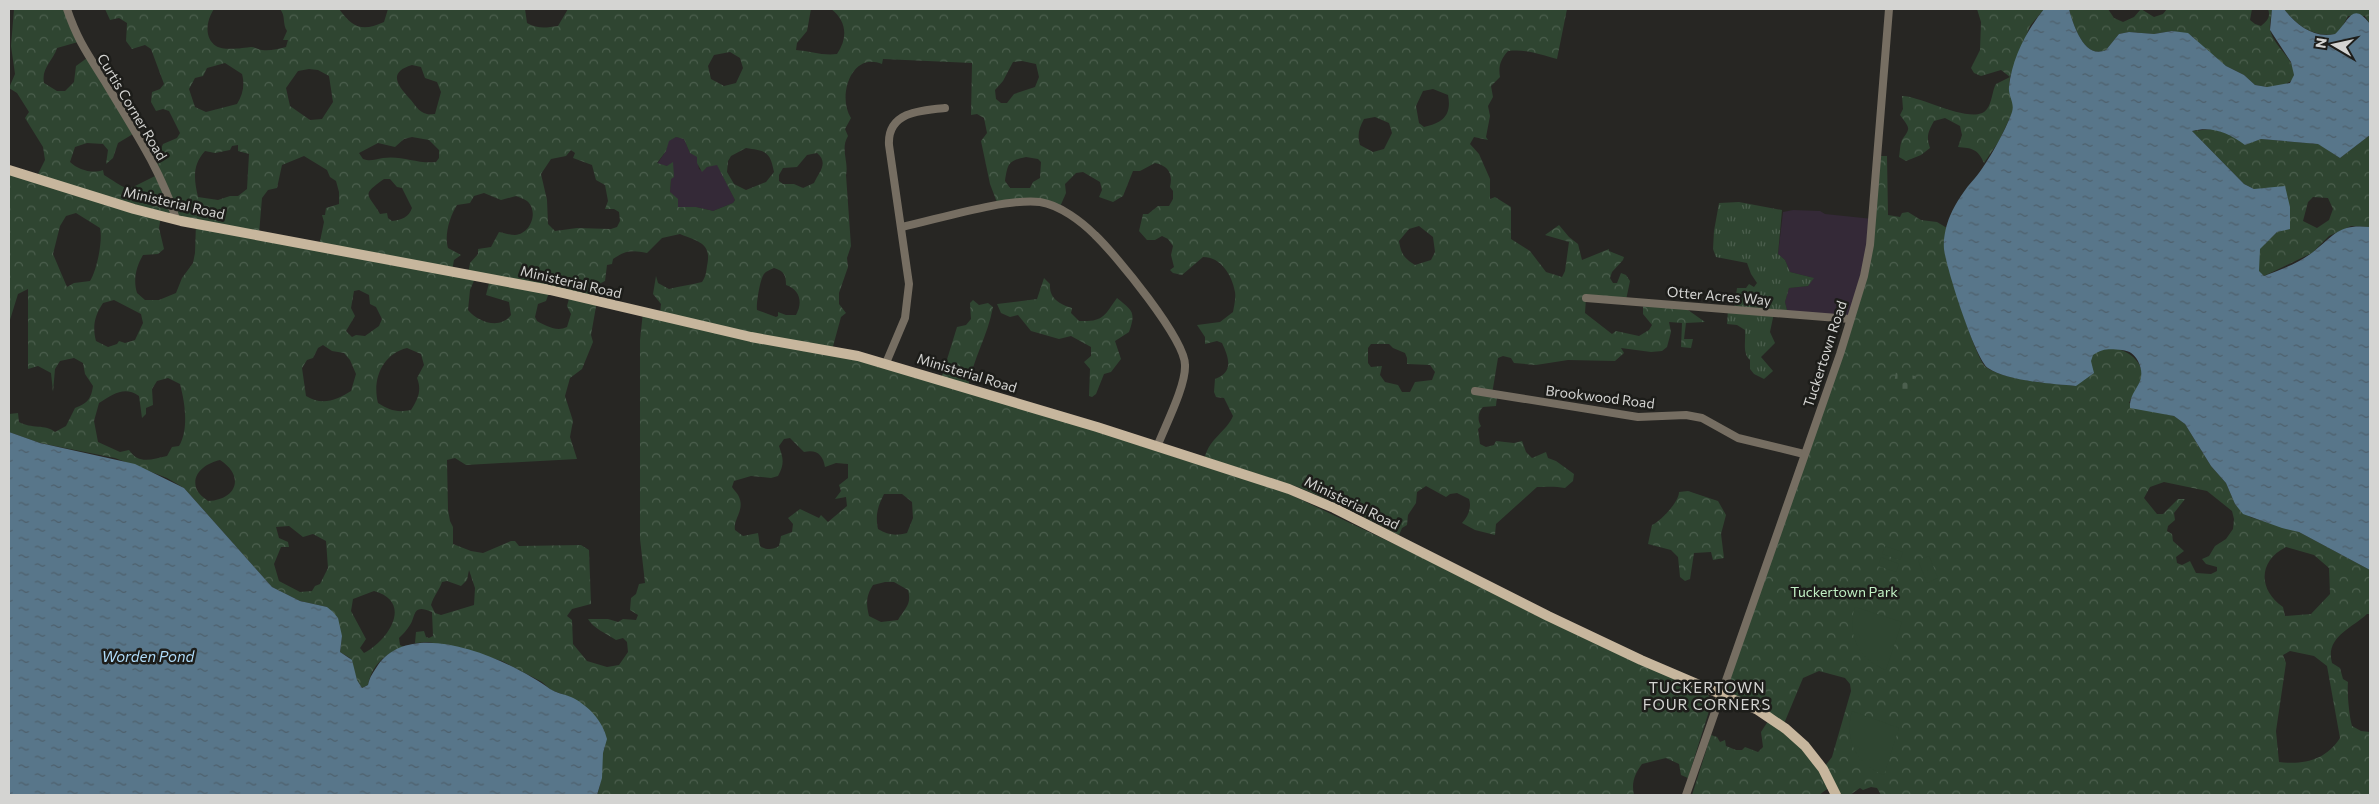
<svg xmlns="http://www.w3.org/2000/svg" width="2379" height="804" font-family="Commissioner,sans-serif">
	<defs>
		<pattern id="grass-tufts" width="24" height="20" patternUnits="userSpaceOnUse" patternTransform="scale(1.25)"><rect width="24" height="20" fill="#2f4531"/><path d="M3 7l-1-3M5 7V3M7 7l1-3M15 17l-1-3M17 17v-4M19 17l1-3" fill="none" stroke="#4c5f4e"/></pattern>
		<pattern id="forest-crowns" width="20" height="18" patternUnits="userSpaceOnUse" patternTransform="scale(1.25)"><rect width="20" height="18" fill="#2f4531"/><path d="M2 6a3 3 0 1 1 6 0M12 15a3 3 0 1 1 6 0" fill="none" stroke="#4c5f4e"/></pattern>
		<pattern id="cemetery-stones" width="16" height="16" patternUnits="userSpaceOnUse" patternTransform="scale(1.25)"><rect width="16" height="16" fill="#2f4531"/><path d="M2 7V4a2 2 0 0 1 4 0v3zM10 15v-3a2 2 0 0 1 4 0v3z" fill="#4c5f4e"/></pattern>
		<pattern id="water-ripples" width="26" height="14" patternUnits="userSpaceOnUse" patternTransform="scale(1.25)"><rect width="26" height="14" fill="#58768a"/><path d="M2 4q2-2 4 0t4 0M15 11q2-2 4 0t4 0" fill="none" stroke="#4e606c"/></pattern>
	</defs>
	<rect width="100%" height="100%" fill="#272623"/>
	<g fill="#342937">
		<polygon points="676,137 684,139 690,153 697,156 699,169 702,171 707,167 717,164 735,200 733,203 713,211 696,207 678,207 675,197 670,192 671,179 667,166 657,164 666,151 668,141"/>
		<polygon points="1793,210 1820,211 1825,214 1873,219 1852,316 1788,314 1785,302 1789,288 1808,286 1810,277 1790,272 1785,260 1778,254 1783,212"/>
	</g>
	<path fill="url(#grass-tufts)" d="M1739,202L1782,210L1778,254L1785,260L1790,272L1814,278L1808,286L1789,288L1785,302L1788,314L1774,313L1770,332L1775,343L1761,357L1773,371L1764,379L1754,374L1750,369V360C1742,353 1746,341 1745,330L1737,325L1727,324L1728,310L1734,309L1737,288H1746L1749,284L1754,287L1757,283L1751,274L1747,263L1716,257L1713,249L1714,231L1719,203Z"/>
	<g fill="url(#forest-crowns)" fill-rule="evenodd">
		<path d="M14,9H66L78,42L57,48C53,61 41,68 44,83L57,91H65L74,82L76,66L87,58L133,134L118,143L113,158L106,164L108,150L103,144L87,143L75,147L70,162C78,170 93,174 103,170L104,175C113,180 119,186 129,189L155,176L148,156L160,151L163,144L177,138L180,133L169,111L163,109L156,111L151,102L152,92L160,89L164,84L151,49L145,45L132,49L126,41L127,23L119,18L110,20L105,9H214C206,21 204,38 216,46C223,51 244,48 251,47C255,47 259,50 262,50C270,51 278,49 286,47L288,40H283L287,31C282,23 286,16 280,9H339C353,28 362,32 384,22L388,9H525L527,23C538,29 545,28 558,26L568,9H811L807,31L797,43L796,50C810,51 823,56 837,54C848,38 847,21 831,9H1567L1557,59C1539,54 1527,49 1508,51C1501,59 1498,66 1500,77L1491,86L1493,97L1488,106L1490,116L1486,137L1488,140L1474,137L1470,144L1479,154L1490,179V199L1495,197L1511,207V239L1530,251L1546,272L1562,277L1565,271L1569,242L1545,235L1559,225L1569,237L1578,244L1582,260L1609,249V251L1624,257L1623,260L1612,272L1610,278L1613,283H1617L1621,273L1626,275L1630,281L1626,300L1586,298L1585,313L1612,334L1616,331L1639,336L1649,330L1652,325L1643,314V303L1687,306L1688,310L1705,322L1686,323L1684,339H1693L1691,348L1681,347L1682,323L1669,322L1671,332L1667,347L1662,351L1651,352L1621,348L1624,353L1615,361L1568,360L1536,365L1514,363L1511,358L1503,356L1498,358L1492,394L1497,395L1496,406L1483,407C1478,412 1477,420 1481,426L1478,429L1480,444L1486,447L1494,445L1496,441L1514,443L1522,441L1526,452L1532,458L1546,452L1548,458L1556,461L1574,474L1573,481L1565,488C1554,486 1547,487 1537,487L1496,524L1495,535L1475,530L1462,523C1468,517 1472,507 1469,499L1457,493L1450,494L1446,497L1426,486L1417,492L1416,503L1408,515L1407,525L1402,528L1399,535L1343,506L1298,487L1205,457C1209,439 1227,431 1233,416L1224,398L1216,397L1214,392L1215,379C1234,372 1229,358 1222,343L1217,341L1205,344V337L1197,325L1220,322L1233,312C1234,306 1236,298 1235,292C1232,275 1221,257 1203,257L1182,275L1173,273L1170,270L1174,267L1171,255L1173,246L1168,239L1162,236L1155,240H1147L1139,231L1143,214H1148L1158,206H1169L1173,199V191L1170,187C1173,174 1169,166 1155,163L1140,171H1133L1123,196L1113,202L1099,197L1102,190L1100,182L1083,172L1076,173L1065,184L1066,193L1059,209L1048,205H998L990,184L981,141L987,133L984,118L977,114L971,115L972,63L883,59L882,64C851,51 837,97 851,118L845,129L848,136C840,149 849,162 846,175L851,246L847,258L848,267L839,293V304L846,313L841,317L832,350L941,379L957,327L966,325L971,319L970,303L973,300L979,305L988,303L993,307C988,335 973,359 968,387L1159,452L1285,492L1707,693L1710,698V708L1688,778L1681,775L1679,764L1666,758L1642,764C1635,774 1631,782 1634,795H597C604,780 598,762 605,747L570,697L551,690L542,682L502,661L454,647L428,642L415,643L416,632L424,631L426,637L429,638L433,636L432,612C412,603 416,616 410,625C407,630 403,634 399,638L400,645L404,647C385,653 372,665 368,685L362,688L357,680L350,658L340,652L342,636L327,607L300,601L272,587L184,488L167,478L115,458L40,443L9,432V414L18,413L19,422C31,429 46,424 55,432L66,426L75,408C88,403 91,399 93,386L85,374L83,363L74,358L60,361L55,369L53,392L51,373L38,366L28,369V289L18,294L9,323V170L36,178L45,160L43,147L25,118L29,112L17,93L9,88L15,74L11,46ZM730,52L740,58L743,68L736,83L724,86L711,79L708,66L714,55ZM1022,61L1036,64L1039,77L1035,87L1014,94L1007,103H1001L996,99L995,90L1003,81L1013,62ZM225,63L242,74C245,85 243,94 237,104L206,112L195,107L189,89L195,78L203,76L207,68ZM412,65L421,67L425,78L437,82L441,92L435,114C433,114 428,115 427,114C418,112 415,104 409,98C397,85 388,72 412,65ZM309,69L318,70L329,76L333,102L322,119L310,120L290,106L286,88L298,71ZM1433,89L1448,95C1452,115 1443,123 1424,127L1419,123L1416,106L1423,91ZM1375,117L1389,123L1392,133L1384,149L1373,152L1360,145C1357,135 1359,128 1364,119ZM412,137L429,140L439,150V158L436,162C417,164 401,155 383,158C375,159 371,162 363,159L359,153L378,143L395,147L404,139ZM676,137L684,139L690,153L697,157V163L702,172L707,167L717,165L735,200L733,203L713,211L696,207H678V199L670,192L671,179L674,177L673,162L667,166L657,163L666,151L669,141ZM238,145V151L249,154L247,189L238,196H230L218,200L198,197C194,180 192,165 205,151L215,153L230,150L232,146ZM746,148C766,151 770,151 774,172L766,182L746,190L734,184L727,172L728,161L731,156ZM571,150L575,153L573,158L592,165L596,180L605,185L608,201L605,209H614L619,212L620,221L617,227L611,229L577,228L555,231L548,224L547,200L541,174L551,159L566,156ZM817,153C829,163 819,172 814,183L803,188L794,184H783L779,181V175L783,168L797,167L807,155ZM304,156L327,170L330,177L336,181L339,192V204L326,208L325,215H322L324,222L319,246L259,234L262,198L268,190L277,188L282,165ZM1026,157L1038,159L1041,162L1040,178L1033,182L1030,188H1010L1005,181C1008,163 1008,161 1026,157ZM384,179H390L397,187L402,188L412,208C409,217 402,220 392,221L388,218L387,213L380,214C368,193 360,196 384,179ZM484,193L501,200L516,196C519,197 524,199 527,201C539,211 531,234 515,235C510,235 504,233 499,232L491,247L478,249V254L470,263L468,274L452,271L454,260L461,255L448,248C444,235 450,216 457,205L470,203L474,196ZM76,213L100,228C103,240 97,270 90,281L74,283L67,287L53,254L60,226L66,216ZM161,216L196,223L195,253L193,263L182,278L176,293L159,300H145L137,293C133,280 136,267 143,255L158,254L164,249L159,228ZM1419,226L1433,237L1435,252L1431,260L1415,265C1404,258 1401,254 1399,241L1409,229ZM680,234C699,242 712,243 707,266C706,273 706,276 702,282C690,285 681,286 669,289L658,283L656,276L653,294L661,304L660,314L643,312L640,340V539L645,583L639,584L636,594L631,598L630,610L638,615L636,620L623,619L618,622L608,619H588C593,628 607,634 616,640L623,638L627,642L628,652L619,665L607,667L587,661L573,644L572,620L567,616L572,609L591,604L589,550L581,545L519,546L515,541H511L483,553L471,551L453,544V527L450,521L448,510L447,460L455,458L466,465L577,459L570,437L573,421L565,396L570,378L582,369L593,342L591,335L597,301L590,299L591,288L605,281L607,265L612,264L613,259C626,250 632,250 647,253L662,238ZM774,268C784,271 786,275 786,285C800,290 803,302 796,315H786L778,312V316L776,317L757,310C756,304 760,279 764,274C766,271 770,270 774,268ZM476,276L490,279L486,295L509,302L511,315C500,330 478,322 468,310L470,290ZM359,290L369,295L370,304L376,307L382,319L379,326L365,336L356,335L352,337L346,331L355,316L351,308L354,291ZM550,290L570,295L567,306L571,314L567,327C557,332 546,326 537,321L535,317L538,304L546,301ZM114,300L141,314L143,323L135,340L125,343L119,341L117,344L108,347L96,341C92,326 95,315 103,303ZM1371,344H1389L1393,348L1405,353L1407,358V364L1430,365L1435,372L1432,380L1415,382L1410,392H1402L1398,385L1385,382L1380,375L1382,366L1371,367L1368,363V348ZM323,345L332,351L344,353L350,360L356,374L351,391C337,400 322,406 306,396L302,368L307,360L313,358L318,348ZM407,348L421,354L424,365L417,378C422,390 418,399 411,410C397,413 389,410 378,403C372,380 382,354 407,348ZM168,378L180,384C185,403 189,429 179,446L172,447L167,456C152,459 139,465 129,450L120,452L98,442L94,421L99,403C114,394 124,386 139,396L142,418L146,414V408L153,405L152,389L157,381ZM790,438L804,452C817,449 823,455 825,467L836,463L848,464V478L839,485L841,491L835,499L846,497L847,506L828,522L821,515L819,518L800,509L788,518L793,524L792,532L781,536L779,546C773,550 766,550 760,546L758,533L743,536L735,530C733,519 745,510 739,497C738,494 734,490 732,487L734,481L751,476L771,478L778,476C785,463 783,458 779,446L784,439ZM220,460C245,476 237,500 208,501C204,498 199,494 197,490C190,474 206,463 220,460ZM884,494H902L912,502L913,518L907,533C895,536 888,535 878,529C875,515 878,506 884,494ZM289,526L303,537L313,534L326,541L328,568L320,584L315,586L312,591L300,592L279,581L274,564L281,547H289L288,542L279,538L276,527ZM469,570L475,588L474,605L441,615L435,613L431,605C434,595 439,591 442,582L447,581L461,586L467,580ZM885,582H894L908,590C912,605 905,608 898,620L881,622L869,616C866,604 866,596 873,585ZM374,591C414,602 388,641 364,653L360,648L366,639L351,611L353,599Z"/>
		<path d="M1977,9H2044L2030,26L2010,77L2009,90L2013,102V111L1999,141L1984,163C1978,149 1972,148 1958,147L1962,135L1960,126L1945,118L1934,121C1928,132 1926,136 1930,148L1921,155L1906,161L1899,157C1900,152 1900,144 1902,140C1911,127 1910,129 1900,115L1903,109L1902,96C1919,95 1975,127 1987,109C1992,103 1992,91 1996,84L2010,77L2001,70L1981,76L1974,73L1971,68L1980,50L1981,22Z"/>
		<path d="M2069,9H2108L2114,18L2123,22L2134,17L2141,9L2154,17L2163,14L2167,9H2252L2250,20L2255,24L2261,26C2267,21 2271,17 2268,9H2272C2272,15 2269,23 2270,29C2273,48 2299,60 2293,80L2282,86L2267,87L2255,85L2244,75L2226,66L2202,47L2192,36L2172,31L2154,34L2129,32L2119,34L2106,50C2084,60 2073,24 2069,9Z"/>
		<path d="M2284,9H2370V24L2365,16H2348L2341,29L2335,34C2314,38 2296,25 2284,9Z"/>
		<path d="M2213,129L2232,135L2246,144L2261,139L2319,144L2340,158L2370,135V227L2351,226L2329,236L2312,253L2264,276L2259,272V249L2277,232L2254,189L2244,184L2192,131ZM2313,197L2328,198L2333,209L2329,220L2317,228L2303,221L2308,202Z"/>
		<path d="M1878,156H1887L1888,215L1900,217L1902,213L1908,212L1921,220L1937,222L1947,228C1946,234 1944,242 1944,248C1947,265 1975,358 1986,367C2002,380 2055,384 2076,386C2082,377 2086,364 2092,355C2103,339 2142,351 2142,375C2142,384 2133,394 2129,403L2174,416L2185,424L2211,466L2226,483L2235,504L2250,517L2299,532L2370,570V614H2367C2351,629 2325,637 2332,663L2340,668L2343,679L2348,682C2347,693 2349,715 2352,726L2361,731L2370,732V795H1881L1877,788L1871,787L1863,790L1860,788L1850,795H1836L1830,787L1819,795H1692L1711,735L1717,737L1720,742L1725,740L1726,746L1736,750H1742L1745,747L1758,752L1763,747L1761,732L1770,718L1721,693L1868,265ZM2164,482L2207,491L2232,511L2234,519L2233,529L2226,539L2215,546L2209,556L2202,559L2206,564L2217,567V571L2211,574L2196,573L2190,561L2182,565L2177,563L2176,557L2184,551L2173,541L2172,534L2167,531L2168,526L2175,520L2174,513L2185,499H2178L2163,514H2157L2144,498L2150,487ZM2286,547L2314,555L2329,568L2330,594L2311,614L2285,616L2283,607C2258,590 2258,561 2286,547ZM2290,651L2314,656L2327,666L2340,738C2326,760 2304,765 2279,762L2276,731L2286,663L2283,655ZM1819,671L1845,678L1850,684L1851,691L1832,757L1822,770L1783,726L1803,678Z"/>
		<path d="M1044,278L1050,284C1049,298 1059,304 1072,308L1071,313L1079,321C1104,322 1104,316 1117,298C1133,311 1136,312 1129,332L1115,341L1121,359L1111,372L1104,374L1096,394L1092,397L1089,396L1090,369L1084,362L1091,356V347L1071,336L1059,339L1031,331L1018,315L1010,317L1001,313L997,304L1037,299Z"/>
		<path d="M1688,491L1718,501L1726,515L1721,534L1724,558L1713,560L1711,552L1694,553L1690,579L1685,581L1680,577L1678,557L1671,550L1648,544L1652,525C1661,521 1679,502 1679,492Z"/>
	</g>
	<polygon fill="url(#cemetery-stones)" points="1896,372 1915,376 1912,393 1893,389"/>
	<g fill="#2f4531">
		<polygon points="1885,546 1903,552 1900,560 1882,554"/>
		<polygon points="1929,556 1938,578 1927,583 1918,560"/>
		<polygon points="1881,557 1899,564 1896,572 1878,566"/>
		<path d="M1855,607L1902,622L1886,670C1859,660 1846,634 1855,607Z"/>
		<path d="M1852,711L1899,728L1884,775C1856,765 1844,739 1852,711Z"/>
	</g>
	<g fill="url(#water-ripples)">
		<path d="M2044,9H2069C2073,24 2084,60 2106,50L2119,34L2129,32L2154,34L2172,31L2188,33L2226,66L2244,75L2255,85L2267,87L2290,83L2294,75L2291,62L2270,30L2272,9H2284C2296,25 2314,39 2335,34C2349,22 2352,0 2370,24V135L2340,158L2318,144L2261,139L2245,145C2228,133 2213,126 2192,131L2244,184L2254,189L2285,186L2290,207V229L2277,232L2260,249L2259,271L2264,276C2280,270 2299,263 2313,252C2336,234 2338,224 2370,227V570L2299,532L2282,528L2243,514L2235,504L2226,483L2211,466L2185,424L2174,416L2130,408C2129,388 2149,384 2138,361C2134,354 2130,351 2122,350C2110,349 2103,348 2093,355L2091,361L2094,373L2076,386C2053,384 2007,381 1988,368C1975,359 1946,267 1944,249C1943,239 1946,225 1950,216C1956,202 1965,189 1975,178C1987,164 2006,130 2012,112C2015,103 2008,96 2009,87C2012,58 2027,30 2044,9Z"/>
		<path d="M9,432L40,443L135,464L184,488L272,587L300,601L327,607L333,612L338,618L342,636L340,652L352,660L357,680L362,688L368,685C370,676 373,673 378,665C413,615 512,661 550,689C556,693 564,694 571,697C588,705 603,721 607,739L603,753L602,778L597,795H9Z"/>
	</g>
	<g fill="none" stroke-linecap="round" stroke-linejoin="round">
		<g stroke="#766e62" stroke-width="8">
			<path d="M67,9C77,39 87,53 104,80C130,124 161,169 176,219"/>
			<path d="M902,227C939,219 1005,198 1040,202C1060,205 1082,222 1095,235C1116,255 1185,339 1185,365C1186,386 1165,426 1157,447"/>
			<polyline points="1586,298 1850,319"/>
			<path d="M886,363L905,318L909,284L889,145C887,112 921,110 945,108"/>
			<polyline points="1475,391 1638,417 1686,415 1702,418 1738,438 1804,454"/>
			<polyline points="1686,795 1840,354 1864,276 1870,245 1889,9"/>
		</g>
		<polyline stroke="#c7b69d" stroke-width="10" points="9,170 134,209 181,221 550,290 751,337 858,356 1097,427 1289,489 1334,508 1548,616 1641,660 1758,710 1786,729 1805,746 1823,769 1836,795"/>
	</g>
	<g text-anchor="middle" stroke-width="5" stroke-linejoin="round" paint-order="stroke">
		<g font-size="14" fill="#d4d4d2" stroke="#1d1d1a">
			<text transform="translate(132 107) rotate(59)" y="5">Curtis Corner Road</text>
			<text transform="translate(174 203) rotate(13)" y="5">Ministerial Road</text>
			<text transform="translate(571 282) rotate(13)" y="5">Ministerial Road</text>
			<text transform="translate(1719 296) rotate(5)" y="5">Otter Acres Way</text>
			<text transform="translate(1825 354) rotate(-72)" y="5">Tuckertown Road</text>
			<text transform="translate(967 373) rotate(17)" y="5">Ministerial Road</text>
			<text transform="translate(1600 397) rotate(7)" y="5">Brookwood Road</text>
			<text transform="translate(1352 503) rotate(26)" y="5">Ministerial Road</text>
		</g>
		<g font-size="14" fill="#c1f0c4" stroke="#1d1d1a">
			<text x="1844" y="597">Tuckertown Park</text>
		</g>
		<g font-size="15" font-style="italic" fill="#afdbf9" stroke="#1d1d1a">
			<text x="148" y="662">Worden Pond</text>
		</g>
		<g font-size="15" letter-spacing="1" fill="#d4d4d2" stroke="#1d1d1a">
			<text x="1707" y="693">TUCKERTOWN<tspan x="1707" dy="17">FOUR CORNERS</tspan></text>
		</g>
	</g>
	<rect width="2379" height="804" fill="none" stroke="#d4d4d2" stroke-width="20"/>
	<g transform="translate(2334 45) rotate(279)" stroke="#1d1d1a" stroke-width="4" paint-order="stroke">
	<path d="M0-4L9 19L0 12L-9 19Z" fill="#d4d4d2"/>
	<text y="-8" font-size="14" font-weight="bold" text-anchor="middle" fill="#d4d4d2">N</text>
	</g>
</svg>
